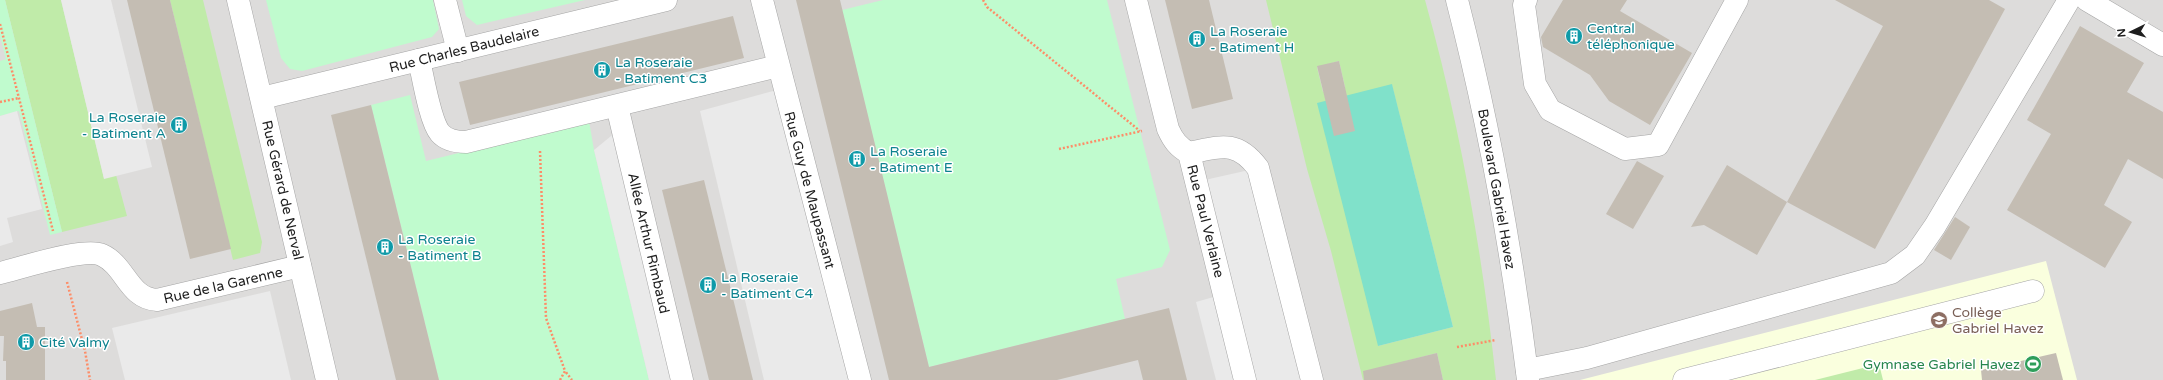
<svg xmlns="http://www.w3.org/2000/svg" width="2163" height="380" font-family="'Varela Round',sans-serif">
	<rect width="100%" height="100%" fill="#f0eee4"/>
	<rect fill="#dddcdb" x="0" y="0" width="2163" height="380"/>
	<polygon fill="#faffde" points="2046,261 2077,380 1580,380"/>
	<g fill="#c0eba9" fill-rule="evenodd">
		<polygon points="5,0 61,0 104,178 116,175 127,216 62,232"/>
		<polygon points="170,0 203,0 262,242 260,253 233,260"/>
		<path d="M1266,0H1425C1460,125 1482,251 1496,380H1443L1437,353L1405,361L1409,380H1363L1331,251L1307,169ZM1339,61L1345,87L1323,92L1317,67ZM1392,85L1453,327L1378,346Z"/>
		<polygon points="1879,364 1883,380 1815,380"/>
	</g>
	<g fill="#c0fbce">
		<polygon points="0,0 5,0 62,232 50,235 19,111 0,116 0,61 6,59 0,36"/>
		<polygon points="266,0 433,0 439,29 432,37 302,71 290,69 281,58"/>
		<polygon points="462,0 585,0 477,25 466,16"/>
		<polygon points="883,0 1107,0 1170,250 1162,267 1116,279 1125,319 929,367 842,10"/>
		<polygon points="410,95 426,161 589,121 594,150 649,380 439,380 371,105"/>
	</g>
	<polygon fill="#80e1ca" points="1392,84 1453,327 1378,346 1317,103"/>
	<g fill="#eaeaea">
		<polygon points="61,0 111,0 152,167 104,179"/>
		<polygon points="784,88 860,380 764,380 700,111"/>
		<polygon points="17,111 42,209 7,218 13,242 0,246 0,116"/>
		<polygon points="622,127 682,380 649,380 594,150"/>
		<polygon points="1258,168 1312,380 1216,380 1196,302 1224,294 1196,182"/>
		<polygon points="270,291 291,380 125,380 112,328"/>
	</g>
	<g fill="#c4bdb3">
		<polygon points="127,0 170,0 231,249 190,259"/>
		<polygon points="796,0 840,0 929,367 1169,308 1187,380 1143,380 1138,360 1057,380 889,380"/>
		<polygon points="1165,0 1209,0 1233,99 1192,109"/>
		<polygon points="1563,0 1627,0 1620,11 1692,53 1650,125 1609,101 1590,75 1543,47 1541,37"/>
		<polygon points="1835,0 1989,0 2005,9 1875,249 1787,202 1883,26"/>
		<polygon points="733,16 744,58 470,125 459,82"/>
		<polygon points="2080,26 2144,63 2127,92 2163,112 2163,179 2128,159 2104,205 2132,222 2105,268 2007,210 2051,134 2027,120"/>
		<polygon points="1339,61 1355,131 1334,136 1317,66"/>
		<polygon points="371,105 439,380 396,380 331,115"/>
		<polygon points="1637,161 1664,176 1633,229 1606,214"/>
		<polygon points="1727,165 1787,202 1757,255 1704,225 1691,227"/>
		<polygon points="704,180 753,380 709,380 662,190"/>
		<polygon points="1955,217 1970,227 1951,260 1934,250"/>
		<polygon points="32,303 37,327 45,327 45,380 6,380 6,361 3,361 4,336 0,336 0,311"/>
		<polygon points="1437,353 1443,380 1364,380 1363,371"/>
		<polygon points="2056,353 2063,380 1982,380 1981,370"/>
	</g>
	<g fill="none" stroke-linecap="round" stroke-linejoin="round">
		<g stroke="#a5a5a5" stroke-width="23">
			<g id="minor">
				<polyline points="238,0 327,380"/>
				<polyline points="445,0 458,51"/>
				<polyline points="762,0 860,380"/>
				<path d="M1136,0L1168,129C1173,140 1178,147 1189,153L1245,380"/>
				<path d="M1457,0C1489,124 1512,253 1528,380"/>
				<polyline points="1526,0 1524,5 1535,84 1550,110 1625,149 1658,145 1737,0"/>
				<polyline points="2087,0 2163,45"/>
				<path d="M419,60C423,77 430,121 440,133C447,141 457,142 466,142L778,66"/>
				<polyline points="262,98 666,0"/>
				<polyline points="617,106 682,380"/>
				<path d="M1189,153C1220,147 1236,139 1258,168L1312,380"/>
				<path d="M0,273C21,268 85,247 102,255C126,266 128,298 157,300L300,266"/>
				<polyline points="1527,370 1587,358 1891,273 1915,255 1935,226 2069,0"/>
				<polyline points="1684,380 2033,291"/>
			</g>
		</g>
		<g stroke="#fd8d68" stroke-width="2.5" stroke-dasharray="2 2" stroke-linecap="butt">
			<polyline points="983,0 987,7 1140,131"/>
			<polyline points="0,24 53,231"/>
			<polyline points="0,102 19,98"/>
			<polyline points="1059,149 1142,131"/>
			<polyline points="540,151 546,318 565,371"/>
			<polyline points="67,282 85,351 90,380"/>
			<polyline points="1457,347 1496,340"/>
			<polyline points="560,380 565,371 572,380"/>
		</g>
		<use href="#minor" stroke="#fff" stroke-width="22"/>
	</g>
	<defs>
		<g id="building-disc" transform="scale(0.9)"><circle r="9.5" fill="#0f9aa8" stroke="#fff"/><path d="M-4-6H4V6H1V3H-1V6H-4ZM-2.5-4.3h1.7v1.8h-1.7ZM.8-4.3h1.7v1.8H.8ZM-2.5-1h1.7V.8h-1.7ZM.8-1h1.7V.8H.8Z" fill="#fff"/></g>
		<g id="school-disc" transform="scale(0.9)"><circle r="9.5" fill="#8d6e63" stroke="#fff"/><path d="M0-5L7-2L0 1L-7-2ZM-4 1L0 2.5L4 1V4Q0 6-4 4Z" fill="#fff"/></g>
		<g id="stadium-disc" transform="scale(0.9)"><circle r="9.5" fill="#2e9e5b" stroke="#fff"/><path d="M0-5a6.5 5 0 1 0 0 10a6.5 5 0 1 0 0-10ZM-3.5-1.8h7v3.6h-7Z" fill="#fff"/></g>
	</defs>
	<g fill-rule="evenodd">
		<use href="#building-disc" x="1574" y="36"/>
		<use href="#building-disc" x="1197" y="39"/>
		<use href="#building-disc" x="602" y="70"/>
		<use href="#building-disc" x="179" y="125"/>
		<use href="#building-disc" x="857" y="159"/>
		<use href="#building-disc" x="385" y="247"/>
		<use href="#building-disc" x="708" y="285"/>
		<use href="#school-disc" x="1939" y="320"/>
		<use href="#building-disc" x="26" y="342"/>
		<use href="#stadium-disc" x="2033" y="364"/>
	</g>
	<g text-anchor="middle" stroke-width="3" stroke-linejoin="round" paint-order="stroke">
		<g font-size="14" fill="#0d838f" stroke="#fff" text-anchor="start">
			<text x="1587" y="33">Central<tspan x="1587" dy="16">téléphonique</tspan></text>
			<text x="1210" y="36">La Roseraie<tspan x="1210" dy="16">- Batiment H</tspan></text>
			<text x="615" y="67">La Roseraie<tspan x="615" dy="16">- Batiment C3</tspan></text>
			<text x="166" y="122" text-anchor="end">La Roseraie<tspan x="166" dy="16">- Batiment A</tspan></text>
			<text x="870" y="156">La Roseraie<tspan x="870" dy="16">- Batiment E</tspan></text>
			<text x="398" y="244">La Roseraie<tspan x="398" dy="16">- Batiment B</tspan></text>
			<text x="721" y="282">La Roseraie<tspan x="721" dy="16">- Batiment C4</tspan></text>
			<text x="39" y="347">Cité Valmy</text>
		</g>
		<g font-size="14" fill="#1e1e1e" stroke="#fff">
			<text transform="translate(464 49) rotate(-14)" y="5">Rue Charles Baudelaire</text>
			<text transform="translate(1497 189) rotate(80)" y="5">Boulevard Gabriel Havez</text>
			<text transform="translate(283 190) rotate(77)" y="5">Rue Gérard de Nerval</text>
			<text transform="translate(810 190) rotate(75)" y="5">Rue Guy de Maupassant</text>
			<text transform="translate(1206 221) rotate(76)" y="5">Rue Paul Verlaine</text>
			<text transform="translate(649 243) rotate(77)" y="5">Allée Arthur Rimbaud</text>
			<text transform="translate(223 285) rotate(-13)" y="5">Rue de la Garenne</text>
		</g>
		<g font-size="14" fill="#785e54" stroke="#fff" text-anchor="start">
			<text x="1952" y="317">Collège<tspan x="1952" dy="16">Gabriel Havez</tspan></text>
		</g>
		<g font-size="14" fill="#27864d" stroke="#fff" text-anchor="end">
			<text x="2020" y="369">Gymnase Gabriel Havez</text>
		</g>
	</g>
	<g transform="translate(2131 32) rotate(265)" stroke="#ffffff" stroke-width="3" paint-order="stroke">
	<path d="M0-3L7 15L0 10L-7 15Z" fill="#1e1e1e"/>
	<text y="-6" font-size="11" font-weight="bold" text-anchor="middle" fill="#1e1e1e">N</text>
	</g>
</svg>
